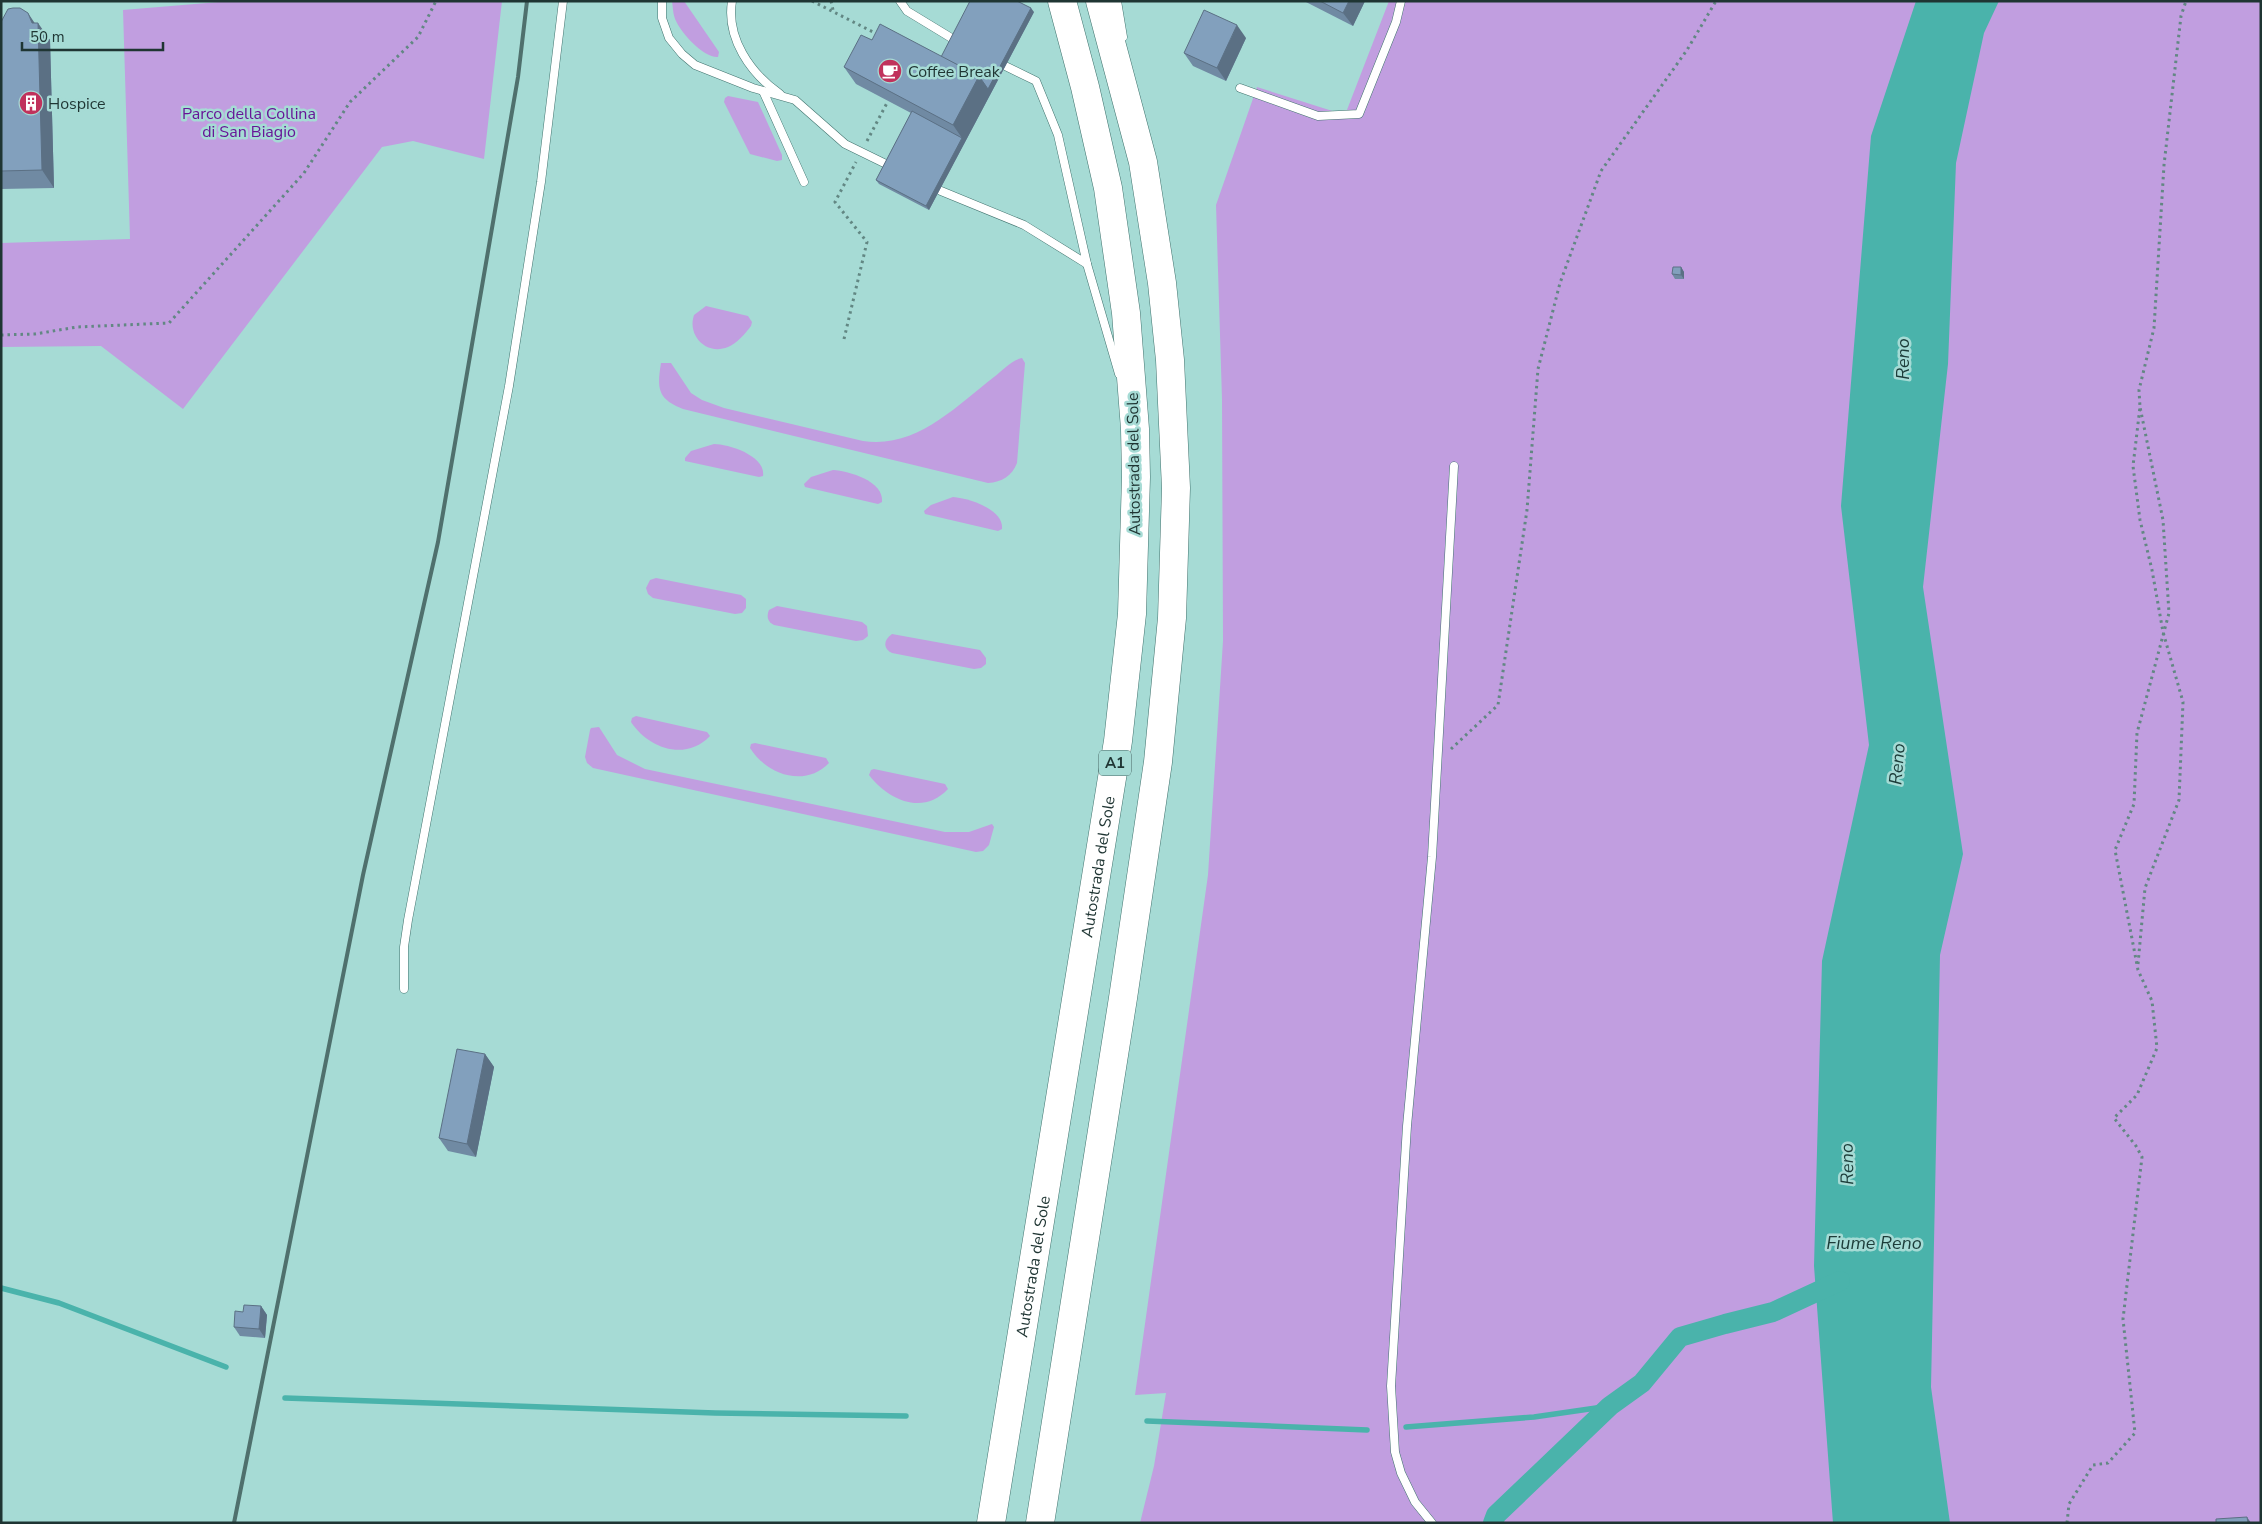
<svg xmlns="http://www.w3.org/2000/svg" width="2262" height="1524" font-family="'Nunito Sans',sans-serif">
	<rect width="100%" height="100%" fill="#a6dbd5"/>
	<g fill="#c19ee0">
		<polygon points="231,1 502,1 484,159 413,141 382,147 183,409 101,346 1,347 1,243 130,239 123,10"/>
		<path d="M672,1H684L719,52L718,57C704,58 682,34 676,21C673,15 673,8 672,1Z"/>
		<polygon points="1389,1 2261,1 2261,1523 1140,1523 1154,1466 1166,1393 1135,1395 1208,875 1223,641 1222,399 1216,205 1257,87 1345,115"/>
		<polygon points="728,96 758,102 782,155 782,160 777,161 750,154 724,102 725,98"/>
		<path d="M706,306L748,316L752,322L751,326C746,333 736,344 728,347C706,356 687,335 694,315Z"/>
		<path d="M1022,358L1025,363L1017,463C1012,476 1002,482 988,483L683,409C657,399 657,388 661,363H671L691,393L702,400L724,408L863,441C916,449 955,407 994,377C1002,371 1012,360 1022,358Z"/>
		<path d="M714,444C729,444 766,456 763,476L759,477L685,461V458L691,451Z"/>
		<path d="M833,470C849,471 884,481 882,502L878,504L805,487L804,484L811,477Z"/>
		<path d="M953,497C968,498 1004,509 1002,529L998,531L925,514L924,511L931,505Z"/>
		<polygon points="656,578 741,595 746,599 746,608 742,613 735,614 653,598 648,594 646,588 650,580"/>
		<path d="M777,606L862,622L867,626L868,636L863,640L856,641L774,625C768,622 766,617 769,610Z"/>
		<path d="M892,634L980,650L986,658V664L981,668L974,669L892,653C883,649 883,640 892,634Z"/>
		<path d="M636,716L707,732L710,736C685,762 648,748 631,722L632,718Z"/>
		<polygon points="599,727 617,755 645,769 945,832 969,832 992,824 994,827 989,845 983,851 976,852 593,768 587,763 585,757 590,730 591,728"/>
		<path d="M755,743L826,758L829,763C805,788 767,775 750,748L751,744Z"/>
		<path d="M874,769L945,784L948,789C923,816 888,800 869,775L871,770Z"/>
	</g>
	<polygon fill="#4ab3ab" points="1916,1 1999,1 1984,33 1956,163 1948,364 1923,587 1963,854 1940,955 1931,1387 1950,1523 1833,1523 1814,1266 1822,961 1869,745 1841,506 1871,136"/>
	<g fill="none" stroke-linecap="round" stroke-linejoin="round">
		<g stroke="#4ab3ab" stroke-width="5.5">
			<polyline points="1,1288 59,1303 226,1367"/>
			<polyline points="285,1398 715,1413 906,1416"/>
			<polyline points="1147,1421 1367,1430"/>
			<polyline points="1406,1427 1534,1417 1610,1406"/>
		</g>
		<polyline stroke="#4ab3ab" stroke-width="20" points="1493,1523 1496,1515 1610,1406 1642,1383 1680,1337 1725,1324 1773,1312 1840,1281"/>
		<g stroke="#41736e" stroke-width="9">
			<g id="service">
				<polyline points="662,1 662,18 669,38 682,54 695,65 753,88 795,100 845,144 886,164"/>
				<path d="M732,1C726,38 750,73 780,94"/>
				<polyline points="900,1 907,11 958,42"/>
				<polyline points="1117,1 1123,37"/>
				<polyline points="997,62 1036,81 1058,135 1087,264 1119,374"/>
				<polyline points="1240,88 1318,116 1359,114 1396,22 1401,1"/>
				<polyline points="763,91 804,182"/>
				<polyline points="941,191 1024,225 1087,264"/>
				<polyline points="404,989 404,947 408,920 509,386 541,182 563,1"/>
				<polyline points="1432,1523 1415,1502 1401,1473 1395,1452 1391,1386 1407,1126 1432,857 1454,466"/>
			</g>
		</g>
		<g stroke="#41736e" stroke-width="29">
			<g id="motorway">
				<path id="s1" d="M991,1523L1118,741L1132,614L1136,477L1135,429L1126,313L1108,188L1085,87L1062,1"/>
				<polyline points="1040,1523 1123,998 1158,762 1172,618 1176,488 1170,360 1162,283 1143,162 1100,1"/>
			</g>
		</g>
		<g stroke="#628783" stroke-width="3" stroke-dasharray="2.5 4" stroke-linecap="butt">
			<polyline points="812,1 879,35"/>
			<polyline points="831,1 833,10"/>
			<polyline points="867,141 888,101"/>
			<polyline points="1,335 35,334 77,327 169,323 304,173 350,102 418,37 436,1"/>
			<polyline points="844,339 867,242 835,202 856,162"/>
			<polyline points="1451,749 1498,705 1527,510 1538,369 1560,283 1601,171 1687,50 1716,1"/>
			<polyline points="2138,964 2145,888 2179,800 2183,702 2163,632 2152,570 2140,520 2133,466 2140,407 2139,390 2154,328 2164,165 2181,16 2186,1"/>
			<polyline points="2067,1523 2069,1504 2093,1465 2108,1463 2135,1433 2123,1319 2142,1157 2136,1146 2114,1118 2137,1095 2157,1048 2152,1001 2138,970 2115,850 2134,804 2137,733 2169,613 2163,520 2140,407"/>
		</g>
		<use href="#service" stroke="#fff" stroke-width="8"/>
		<use href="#motorway" stroke="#fff" stroke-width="28"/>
		<polyline stroke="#4f706d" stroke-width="4" points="234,1523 363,875 438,542 518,77 527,1"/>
	</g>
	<g fill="#708aa3">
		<polygon points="1304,1 1365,1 1353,26"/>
		<polygon points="1034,12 929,210 879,184 876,180 911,113 856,84 844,67 872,40 941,57"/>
		<polygon points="1,22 34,23 50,40 54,188 1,189"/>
		<polygon points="1246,38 1226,81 1193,66 1184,53"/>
		<polygon points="1681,267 1684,272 1684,279 1675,279 1672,274"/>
		<polygon points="485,1054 494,1067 476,1157 448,1151 439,1138"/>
		<polygon points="261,1306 267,1315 265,1338 240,1336 234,1327 243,1312"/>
	</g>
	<g fill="#5b7084">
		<polygon points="1349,1 1365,1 1353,26 1343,13"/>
		<polygon points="1031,8 1034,12 929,210 926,206 962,138 953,125 979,76"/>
		<polygon points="28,13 38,28 38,23 50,40 54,188 42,170 32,23"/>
		<polygon points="1237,25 1246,38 1226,81 1217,68"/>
		<polygon points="1681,267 1684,272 1684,279 1681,275"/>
		<polygon points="485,1054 494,1067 476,1157 467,1144"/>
		<polygon points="261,1306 267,1315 265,1338 259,1329"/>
		<polygon points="2247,1517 2251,1523 2248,1523"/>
	</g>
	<g fill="#82a0bd" stroke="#5b7084">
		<polygon points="970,1 1017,1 1031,8 988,89 979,76 941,57"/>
		<polygon points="1320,1 1349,1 1343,13"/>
		<polygon points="13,8 20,8 28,13 32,23 38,23 42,170 1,171 1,22 8,9"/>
		<polygon points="1204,10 1237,25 1217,68 1184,53"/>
		<polygon points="880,24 979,76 953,125 844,67 861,35 872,40"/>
		<polygon points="912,111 962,138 926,206 876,180"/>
		<polygon points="1673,267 1681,267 1681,275 1672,274"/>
		<polygon points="457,1049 485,1054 467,1144 439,1138"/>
		<polygon points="244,1305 261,1306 259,1329 234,1327 235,1311 243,1312"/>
		<polygon points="2247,1517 2248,1523 2216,1523 2216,1519"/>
	</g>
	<defs>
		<g id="cafe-disc" transform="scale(1.25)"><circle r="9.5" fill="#c0325c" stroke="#a6dbd5"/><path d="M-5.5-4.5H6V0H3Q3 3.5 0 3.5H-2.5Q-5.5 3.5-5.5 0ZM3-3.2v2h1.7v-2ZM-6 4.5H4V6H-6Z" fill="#fff"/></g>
		<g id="building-disc" transform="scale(1.25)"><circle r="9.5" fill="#c0325c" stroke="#a6dbd5"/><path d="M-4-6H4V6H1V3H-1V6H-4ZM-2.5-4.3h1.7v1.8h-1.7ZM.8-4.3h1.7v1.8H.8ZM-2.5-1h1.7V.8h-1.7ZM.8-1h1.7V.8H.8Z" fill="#fff"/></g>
	</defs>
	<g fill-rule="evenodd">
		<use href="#cafe-disc" x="890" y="71"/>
		<use href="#building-disc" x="31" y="103"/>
	</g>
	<g text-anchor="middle" stroke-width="5" stroke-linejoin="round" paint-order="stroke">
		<rect fill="#a6dbd5" stroke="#486764" stroke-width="1" x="1099" y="750.5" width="32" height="25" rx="4"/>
		<g font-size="15" font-weight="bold" fill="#1f3533">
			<text x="1115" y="768">A1</text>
		</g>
		<g font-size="16" fill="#1f3533" stroke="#a6dbd5" text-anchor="start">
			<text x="908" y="77">Coffee Break</text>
			<text x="48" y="109">Hospice</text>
		</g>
		<g font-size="16" fill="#671597" stroke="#a6dbd5">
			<text x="249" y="119">Parco della Collina<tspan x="249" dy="18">di San Biagio</tspan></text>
		</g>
		<g font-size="16" fill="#1f3533" stroke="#a6dbd5">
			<text transform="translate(1133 464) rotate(-91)" y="6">Autostrada del Sole</text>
			<text dy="6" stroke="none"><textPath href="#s1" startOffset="665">Autostrada del Sole</textPath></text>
			<text dy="6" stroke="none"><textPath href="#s1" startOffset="260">Autostrada del Sole</textPath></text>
		</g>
		<g font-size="18" font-style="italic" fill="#1c3c39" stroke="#a6dbd5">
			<text transform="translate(1903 359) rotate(-90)" y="6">Reno</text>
			<text transform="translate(1897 764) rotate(-85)" y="6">Reno</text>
			<text transform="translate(1847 1164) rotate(-91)" y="6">Reno</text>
			<text x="1874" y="1249">Fiume Reno</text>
		</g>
	</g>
	<rect width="2262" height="1524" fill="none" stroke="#1f3533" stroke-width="5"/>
	<path d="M22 42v8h141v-8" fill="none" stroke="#1f3533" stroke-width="2.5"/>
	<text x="30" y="42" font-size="15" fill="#1f3533" stroke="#a6dbd5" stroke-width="4" paint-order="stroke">50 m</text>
</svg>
